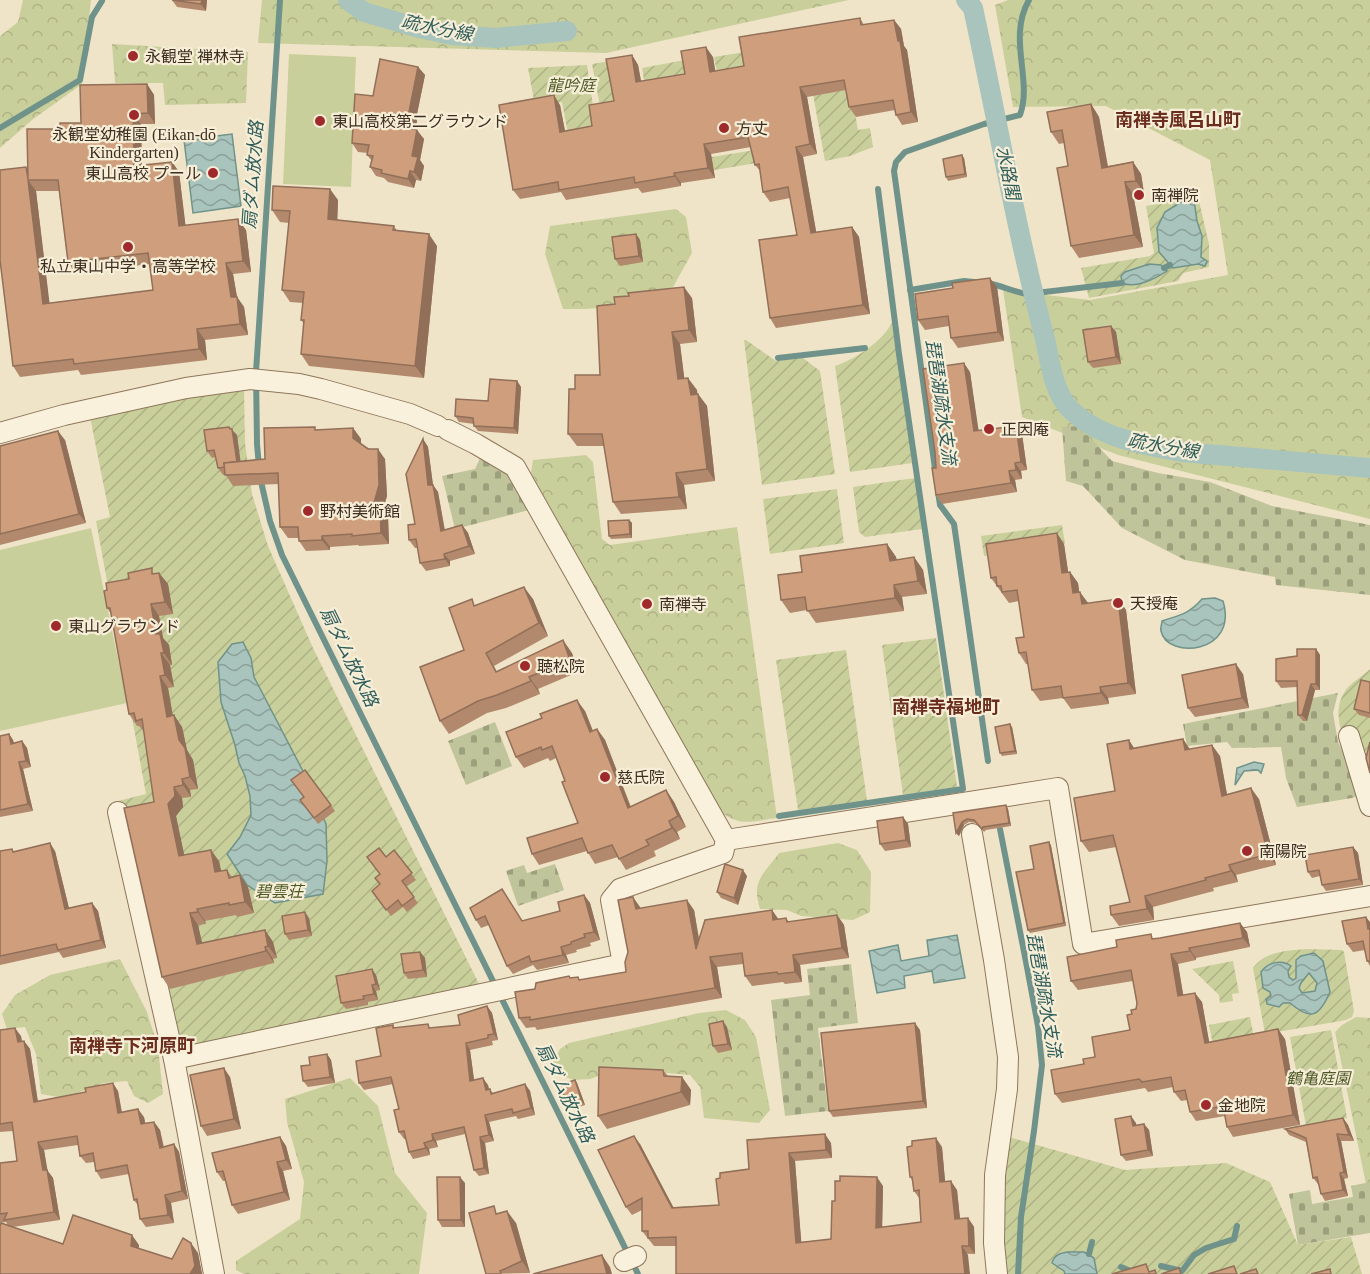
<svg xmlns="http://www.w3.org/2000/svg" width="1370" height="1274" font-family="'Times New Roman','Noto Sans JP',serif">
	<defs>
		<pattern id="forest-crowns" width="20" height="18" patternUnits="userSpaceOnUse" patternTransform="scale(1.5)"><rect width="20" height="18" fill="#c9cf9b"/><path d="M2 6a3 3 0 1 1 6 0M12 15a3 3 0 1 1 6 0" fill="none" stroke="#aeb285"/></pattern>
		<pattern id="cemetery-stones" width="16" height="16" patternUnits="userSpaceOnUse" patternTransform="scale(1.5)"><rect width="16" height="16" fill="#bfc49a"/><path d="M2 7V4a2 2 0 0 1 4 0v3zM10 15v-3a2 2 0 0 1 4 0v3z" fill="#9ca07d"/></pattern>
		<pattern id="garden-furrows" width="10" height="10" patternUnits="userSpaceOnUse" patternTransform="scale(1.5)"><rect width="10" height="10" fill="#c9cf9b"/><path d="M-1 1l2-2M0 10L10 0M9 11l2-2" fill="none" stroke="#aeb285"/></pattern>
		<pattern id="water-waves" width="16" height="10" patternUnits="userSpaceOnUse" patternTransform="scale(1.5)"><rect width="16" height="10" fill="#a9c4bc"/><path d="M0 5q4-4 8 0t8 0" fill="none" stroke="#8ba098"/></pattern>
	</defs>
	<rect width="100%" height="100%" fill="#f0e4c8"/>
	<g fill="#c9cf9b">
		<polygon points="289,54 356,57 351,187 283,184"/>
		<polygon points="91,528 127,703 0,731 0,550"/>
	</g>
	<g fill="url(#forest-crowns)">
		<polygon points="23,0 91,0 82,84 32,120 0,148 0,36 18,22"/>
		<polygon points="262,0 849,0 606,53 258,43"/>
		<polygon points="1008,0 1370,0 1370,519 1118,455 1022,417 1003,290 1090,300 1228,275 1210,160 1106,106 1013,107 995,5"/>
		<polygon points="112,44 248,52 246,103 165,105 163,83 115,83"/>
		<polygon points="676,209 686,217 692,253 673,287 622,306 586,309 563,309 545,254 550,226"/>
		<path d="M586,455L593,462L602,539L610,545L737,527L777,818C752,821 738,828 718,809L531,473L533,460Z"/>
		<path d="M838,843L857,850L871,872L870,912L853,920L801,916L787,910L760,909C751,881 763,875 779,853Z"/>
		<polygon points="120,959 147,1012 158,1047 163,1094 148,1103 134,1096 127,1081 104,1083 64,1098 41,1094 36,1054 25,1027 7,1029 2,1014 15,995 50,975"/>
		<polygon points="726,1010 745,1020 756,1037 770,1110 759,1123 704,1118 700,1087 690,1075 619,1069 590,1079 574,1080 562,1076 553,1061 560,1049 569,1043 699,1013"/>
		<polygon points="1356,1017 1370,1018 1370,1204 1335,1032 1342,1025"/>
		<polygon points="350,1078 378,1106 395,1173 427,1213 419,1274 244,1274 236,1270 236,1261 300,1219 304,1182 287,1122 285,1099"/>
	</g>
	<g fill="url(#cemetery-stones)">
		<polygon points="1079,426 1112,461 1158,473 1210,482 1272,506 1370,525 1370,595 1276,585 1275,577 1185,560 1122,528 1083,486 1066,481 1062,427"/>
		<polygon points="480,458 507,471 529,510 455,529 442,476 475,469"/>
		<polygon points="1338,693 1333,713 1338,742 1363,794 1352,798 1297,807 1286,778 1281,747 1232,748 1227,742 1187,746 1183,724"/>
		<polygon points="495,722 512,766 466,785 448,741"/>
		<polygon points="555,864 564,890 518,906 506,871 524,865 527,873"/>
		<polygon points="851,964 858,1023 818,1028 828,1111 785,1116 771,1000 810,995 807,969"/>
		<polygon points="1370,1182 1370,1233 1298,1245 1289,1194 1310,1190 1312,1204 1353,1197 1351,1186"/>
	</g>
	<g fill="url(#garden-furrows)">
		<polygon points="745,52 749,72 717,72 714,57"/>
		<polygon points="685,60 688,77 601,111 592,64 610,61 646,92 642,68"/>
		<polygon points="587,65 597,134 569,139 562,102 535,106 528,68"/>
		<polygon points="849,79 858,130 870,128 873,147 850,156 825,161 811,83"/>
		<polygon points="755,150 757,163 690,174 687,161"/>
		<polygon points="1187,194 1199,201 1209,244 1209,267 1183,273 1178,281 1089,298 1081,268 1150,256 1154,253 1146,206 1174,201"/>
		<path d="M893,321L912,463L850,472L835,366C857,358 881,343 893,321Z"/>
		<polygon points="744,340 746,340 776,361 803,358 820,371 835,474 762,485"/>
		<polygon points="244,387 245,443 252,494 268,546 313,648 480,986 176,1056 118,801 146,794 96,521 110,517 90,417 185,395"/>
		<polygon points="915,478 922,529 865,537 859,532 853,487"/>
		<polygon points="837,489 844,543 770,554 763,499"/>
		<polygon points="1062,525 1065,544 984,556 981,536"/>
		<polygon points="936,638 957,787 903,795 882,645"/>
		<polygon points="846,650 867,801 798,810 776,660"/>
		<path d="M1370,669V787C1356,761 1325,722 1345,691C1350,683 1363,676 1370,669Z"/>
		<path d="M1306,949L1342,950L1344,952L1354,1011L1352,1017L1346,1020L1265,1034L1253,968C1265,951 1286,951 1306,949Z"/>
		<polygon points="1233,961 1239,993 1232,994 1233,1001 1220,1003 1219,995 1192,969"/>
		<polygon points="1250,1017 1254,1038 1213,1045 1209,1025"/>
		<polygon points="1331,1030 1347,1118 1306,1126 1290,1037"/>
		<polygon points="1009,1137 1125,1170 1226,1163 1270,1182 1298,1245 1351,1237 1362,1274 1005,1274 999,1224"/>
	</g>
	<g fill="url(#water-waves)" stroke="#6f938a" stroke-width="1.5" fill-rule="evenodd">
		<polygon points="232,134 241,206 193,213 184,140"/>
		<polygon points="1189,197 1194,200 1197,221 1202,236 1201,257 1207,261 1205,266 1198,264 1173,268 1159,252 1157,228 1165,212"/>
		<path d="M1149,264L1161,265L1167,271C1155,279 1135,289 1122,283L1121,276L1125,272Z"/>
		<path d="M1215,598L1223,601C1239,654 1167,660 1161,631C1160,628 1162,624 1162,621C1180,615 1189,614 1202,599Z"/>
		<polygon points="243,642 251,658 254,677 305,775 326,824 327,861 323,894 275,903 247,885 227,854 240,837 251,815 250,796 245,776 239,763 235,745 221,702 218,662 232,644"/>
		<polygon points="1254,762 1264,764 1261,773 1258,770 1244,771 1235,785 1237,768"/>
		<polygon points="957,935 965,978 934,983 932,971 904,976 905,988 877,993 869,951 898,945 901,961 929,956 927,940"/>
		<path d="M1314,953L1323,961L1330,992C1319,1017 1311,1021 1290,1003H1283L1279,1007L1267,1004L1266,999L1271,996L1270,992L1263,988L1261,972C1268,962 1282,959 1291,966L1288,971L1289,977L1293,980L1296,978V960L1301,956ZM1309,973L1317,983L1315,991L1302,993L1299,988L1301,983Z"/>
		<path d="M1068,1252H1084L1094,1258L1097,1274H1065L1064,1271L1052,1263C1054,1255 1060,1253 1068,1252Z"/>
	</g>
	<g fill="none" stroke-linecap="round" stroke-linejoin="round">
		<g stroke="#6f938a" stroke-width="6">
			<polyline points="0,128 80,80 92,17 102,1"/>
			<polyline points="1189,197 1193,193"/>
			<polyline points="1164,268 1170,265"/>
			<path d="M987,283C1001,285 1013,292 1027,294L1122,283"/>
			<polyline points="910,290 964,281 974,282"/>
			<polyline points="778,358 865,348"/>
			<polyline points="259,467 257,444 256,372 280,0"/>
			<path d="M936,476L894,171L896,162L905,152L984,124L1020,115C1033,80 1007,38 1029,0"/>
			<polyline points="260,477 270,521 282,555 638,1274"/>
			<polyline points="938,492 940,505 954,524 988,761"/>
			<polyline points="779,816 963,789 899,354 878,189"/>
			<polyline points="1000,829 1026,962 1038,1026 1042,1065 1034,1131 1021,1217 1018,1274"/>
			<polyline points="1089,1254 1092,1242"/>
			<polyline points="1161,1266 1182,1271 1194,1255 1206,1248 1234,1239 1237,1226"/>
			<polyline points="1121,1267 1133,1272"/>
		</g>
		<g stroke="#a9c4bc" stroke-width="20">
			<polyline points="348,0 364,12 419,28 452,35 496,38 567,31"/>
			<path d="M966,0L973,8C997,118 1016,230 1045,339C1050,361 1053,391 1069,408C1098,438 1143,445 1182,452L1370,468"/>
		</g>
		<g stroke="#8d765c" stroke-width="22">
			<g id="minor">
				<polyline points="448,430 476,444 515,467 726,840 1058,788 1083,944 1370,896"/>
				<polyline points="0,433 64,415 186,388 250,379 299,384 321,389 410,414 438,426"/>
				<polyline points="1349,736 1370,806"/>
				<polyline points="118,812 174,1059 623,964 611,900 620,889 723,853 726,840"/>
				<polyline points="972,834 994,960 1008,1057 1007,1089 995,1175 994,1243 997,1274"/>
				<polyline points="174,1059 214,1274"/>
				<polyline points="624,1261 636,1256"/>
			</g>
		</g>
		<use href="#minor" stroke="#faf1dc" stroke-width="20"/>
	</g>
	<g fill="#b2896c" fill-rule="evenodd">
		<polygon points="172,0 207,0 206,11 177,7"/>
		<polygon points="860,18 864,25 894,20 901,29 904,46 907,50 918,122 902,125 896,115 895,110 856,117 849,107 846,90 807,97 817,154 803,157 816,232 852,227 859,237 870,314 776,328 770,318 797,235 790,198 770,202 763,192 760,171 755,165 751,147 711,154 715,178 681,183 681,186 642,193 638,188 566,200 561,192 520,199 513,190 560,105 565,131 592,126 614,101 632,55 638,65 641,81 685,74 713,57 715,71 744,66"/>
		<polygon points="418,67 425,75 416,119 417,121 416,130 424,139 420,160 424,166 421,181 416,180 414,188 388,182 384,178 376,176 370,167 372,161 367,155 368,153 358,152 352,143 373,96"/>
		<path d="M147,84L154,95L155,124H141L142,165L172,162L179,172L185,225L246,230L251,272L233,274L237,297L244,307L248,335L205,340L207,360L81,375L78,370L20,377L13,366L28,169L60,129L81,123ZM36,191H59L68,262L75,273L150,264L153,290L49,303Z"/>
		<polygon points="1091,104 1099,117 1108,166 1133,162 1141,174 1144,193 1133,194 1143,247 1079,258 1071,246 1068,166 1064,143 1059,144 1051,132"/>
		<polygon points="964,158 967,177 948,181 946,177"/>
		<polygon points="338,200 337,220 394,226 397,231 437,246 424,378 309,366 301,354 304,324 301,320 303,303 290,302 282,290 289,223 280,222 272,210"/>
		<polygon points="636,234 640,240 643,262 620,266 615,259"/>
		<polygon points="997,287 1004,341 958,348 951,338 949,326 925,330 918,320"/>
		<polygon points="692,298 697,342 680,344 684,378 697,390 697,395 698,394 707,406 715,481 684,485 687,509 621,514 613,502 604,446 577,446 568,434 575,389 600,375 615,304"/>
		<polygon points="1111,326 1116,332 1121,364 1093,368 1088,362"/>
		<polygon points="970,372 978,431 1022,434 1027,470 1021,471 1022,479 1015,480 1017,492 942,504 936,495 936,468"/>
		<polygon points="517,381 521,387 518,434 478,431 474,426 474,424 459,422 455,416 488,401"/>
		<polygon points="229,427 237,435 240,462 265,459 317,430 353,428 361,439 361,443 385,459 387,496 383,509 388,516 389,544 359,546 358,545 330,547 330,550 306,551 299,541 299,538 288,538 280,527 279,484 233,486 225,474 223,475 218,468 216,457 212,458 207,451"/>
		<polygon points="423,439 428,447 433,485 438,492 445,530 462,525 468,533 475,554 450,561 450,566 426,571 420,563 418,548 415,548 409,540 415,524"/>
		<polygon points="65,440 86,523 0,545 0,446"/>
		<polygon points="629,520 632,523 632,538 611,539 609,536"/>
		<polygon points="887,544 896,557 897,560 914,557 923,570 927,594 902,597 904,611 816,623 807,610 790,613 781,600 802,572"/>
		<polygon points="1064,544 1068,572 1070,572 1078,583 1079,592 1088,603 1118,599 1126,610 1136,694 1108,698 1109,704 1071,709 1063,698 1040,701 1032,690 1028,664 1026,664 1019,653 1024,637 1019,601 1009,603 991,578"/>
		<polygon points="155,573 159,573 168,584 173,614 159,616 163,638 169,645 172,665 170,665 174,687 168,688 173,716 174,715 182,727 187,750 193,760 198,789 190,790 191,797 182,798 183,807 176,816 184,855 219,861 221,871 227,870 232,877 240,875 248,887 254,913 237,917 236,915 205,921 206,924 198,925 202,943 265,930 273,942 277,958 273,959 274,963 170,989 162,977 154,802 144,732 139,726 137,726 129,714 111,614 107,608"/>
		<polygon points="533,599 548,636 494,666 497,672 572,653 578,672 538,689 540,694 506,708 487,713 449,734 440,721 464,650 476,605"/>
		<polygon points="1316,649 1320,655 1320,690 1315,690 1307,721 1303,721 1298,715 1297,687 1281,688 1276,681 1297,656"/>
		<polygon points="1243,674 1249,708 1195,717 1188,708"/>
		<polygon points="1370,682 1370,718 1359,715 1354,709"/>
		<polygon points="585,711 593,731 597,729 605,740 631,807 666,790 674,802 686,827 677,832 680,839 654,851 656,856 626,870 618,857 595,864 587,851 539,865 532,854 578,823 565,781 556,758 550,761 548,758 524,768 516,757"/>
		<polygon points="1012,727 1017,754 1002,756 1000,753"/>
		<polygon points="9,734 13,740 14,743 22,741 27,748 31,767 23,769 33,811 0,817 0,736"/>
		<polygon points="1183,739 1190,749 1220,756 1227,794 1259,799 1276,865 1236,875 1238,882 1213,888 1214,891 1153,907 1154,920 1119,926 1111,915 1130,902 1116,847 1089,852 1081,841 1115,791 1135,749"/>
		<polygon points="305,770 335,811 318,824 300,800 303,797"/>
		<polygon points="1008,809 1011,826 986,830 984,832 977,823 969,822 964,825 959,836 956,833 953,813"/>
		<polygon points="903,817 908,824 911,847 885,851 880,844"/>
		<polygon points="1049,842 1051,846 1066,926 1030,933 1028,930 1034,869"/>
		<polygon points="1353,847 1358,853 1363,885 1326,891 1322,885 1320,876 1312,878 1308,872"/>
		<polygon points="12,849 14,852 55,851 69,908 92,903 98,911 106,948 63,958 59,952 0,965 0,851"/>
		<polygon points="394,850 416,880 406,887 418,903 407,912 403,907 391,916 372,891 380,885 379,874 386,857"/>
		<polygon points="747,876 738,905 721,898 717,892"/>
		<polygon points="584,895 590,903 600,940 590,943 591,946 576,950 577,952 566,955 569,963 537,970 533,965 513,974 507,966 489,925 481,928 476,920 507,897 522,921 560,911"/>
		<polygon points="640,907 640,908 694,910 699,938 772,910 778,919 786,918 789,922 837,915 844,925 849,958 800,965 802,982 785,984 783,982 752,986 745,976 743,964 717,967 722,998 537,1030 535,1027 526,1028 519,1018 535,989 570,978 581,980 626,972"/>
		<polygon points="309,918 312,936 289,940 285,934"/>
		<polygon points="1370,922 1370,966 1367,961 1365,950 1353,952 1347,944"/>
		<polygon points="1240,923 1247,932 1250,947 1196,958 1196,960 1178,964 1183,995 1202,1002 1209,1042 1285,1039 1300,1125 1233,1137 1227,1127 1225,1116 1196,1121 1190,1112 1187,1100 1181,1101 1174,1092 1173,1087 1148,1092 1145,1088 1062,1103 1055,1094 1084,1064 1095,1057 1130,1030 1132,1014 1136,1009 1137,1003 1133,981 1078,990 1071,981 1117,947"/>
		<polygon points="420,952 425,958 427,977 408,979 404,973"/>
		<polygon points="376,975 380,990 376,991 378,1000 368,1002 368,1005 346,1009 341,1003"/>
		<polygon points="487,1006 492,1013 498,1040 492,1041 493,1045 470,1050 474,1080 488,1085 489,1089 493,1093 525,1084 530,1091 535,1115 518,1119 516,1116 489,1122 494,1141 485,1143 489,1174 479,1176 474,1170 465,1134 436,1141 438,1147 429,1149 430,1155 413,1159 409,1152 406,1139 404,1139 399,1132 399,1109 393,1084 364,1090 359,1083 381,1056 393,1025 395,1028 431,1028 460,1025"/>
		<polygon points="727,1027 732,1050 718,1053 713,1046"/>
		<polygon points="0,1030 21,1036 22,1042 24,1041 30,1049 38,1102 118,1091 122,1112 144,1117 145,1124 154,1122 160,1130 164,1147 174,1144 179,1152 188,1199 171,1203 174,1223 146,1227 140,1219 139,1207 134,1200 129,1174 101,1179 96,1171 94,1162 86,1163 80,1156 78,1145 44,1150 47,1170 53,1178 60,1220 13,1227 63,1244 139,1245 139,1249 172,1259 198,1253 202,1274 0,1274 8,1226 6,1222 0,1223 0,1163 17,1161 13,1131 0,1132"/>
		<polygon points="920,1030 927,1108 833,1117 829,1111"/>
		<polygon points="327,1054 331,1060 335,1083 308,1087 303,1081 310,1065"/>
		<polygon points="663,1070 668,1076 682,1077 691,1090 690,1105 607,1129 598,1116"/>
		<polygon points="230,1077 241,1129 207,1136 201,1126"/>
		<polygon points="575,1080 577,1083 585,1105 570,1110 568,1107"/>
		<polygon points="1343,1118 1348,1125 1354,1141 1341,1141 1348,1178 1344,1179 1348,1196 1325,1201 1321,1194 1319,1184 1318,1184 1313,1178 1306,1142 1289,1135 1285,1129"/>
		<polygon points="1136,1123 1136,1125 1144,1124 1149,1130 1153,1156 1126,1161 1121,1155"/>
		<polygon points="280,1137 286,1146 292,1169 283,1171 290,1200 238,1214 232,1205 225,1181 223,1181 217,1172"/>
		<polygon points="747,1140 831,1143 832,1158 795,1161 801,1242 831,1239 835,1201 883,1186 882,1227 921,1222 919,1198 914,1191 913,1181 910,1177 942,1147 945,1182 957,1190 960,1219 968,1218 974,1227 975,1254 676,1246 654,1246 642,1231 642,1210 632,1215 626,1207 640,1144 673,1207 719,1205 720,1178 749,1169"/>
		<polygon points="465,1183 465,1227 442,1227 438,1220"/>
		<polygon points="499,1213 516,1223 530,1273 486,1274"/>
	</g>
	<g fill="#916f58">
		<polygon points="202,0 207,0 206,11 201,4"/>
		<polygon points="894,20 901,29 904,46 907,50 918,122 911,112"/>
		<polygon points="706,47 713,57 717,81 710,72"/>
		<polygon points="632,55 638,65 643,92 636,82"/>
		<polygon points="418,67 425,75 416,119 417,121 414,137 408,128 409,112"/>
		<polygon points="147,84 154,95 155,124 148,113"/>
		<polygon points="800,87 807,97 817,154 810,144"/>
		<polygon points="554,95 560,105 567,142 560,132"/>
		<polygon points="1091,104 1099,117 1110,180 1102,168"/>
		<polygon points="133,114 141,124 142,177 134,166"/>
		<polygon points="417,130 424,139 420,160 424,166 421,181 414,172 412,156"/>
		<polygon points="704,144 711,154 715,178 708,168"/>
		<polygon points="796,147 803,157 818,242 811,233"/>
		<polygon points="962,155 964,158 967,177 965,174"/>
		<polygon points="172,162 179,172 187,237 179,226"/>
		<polygon points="1133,162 1141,174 1144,193 1136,181"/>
		<polygon points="410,171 416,180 414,188 408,179"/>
		<polygon points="674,173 681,183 681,186 675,176"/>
		<polygon points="28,180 36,191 51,315 43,304"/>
		<polygon points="1125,182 1133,194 1143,247 1134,235"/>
		<polygon points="330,189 338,200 337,231 328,219"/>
		<polygon points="238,219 246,230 251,272 243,261"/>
		<polygon points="852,227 859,237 870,314 863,305"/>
		<polygon points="429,234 437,246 424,378 415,366"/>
		<polygon points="636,234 640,240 643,262 639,256"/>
		<polygon points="226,263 233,274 237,297 244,307 248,335 240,324 231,297"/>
		<polygon points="990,278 997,287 1004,341 998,332"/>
		<polygon points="684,287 692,298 697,342 689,330"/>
		<polygon points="1111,326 1116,332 1121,364 1116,357"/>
		<polygon points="197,329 205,340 207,360 199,349"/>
		<polygon points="672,332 680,344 686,391 678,379"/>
		<polygon points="964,363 970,372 980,440 974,431"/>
		<polygon points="688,378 697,390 699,407 691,395"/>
		<polygon points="517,381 521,387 518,434 514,428"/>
		<polygon points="698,394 707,406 715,481 707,469"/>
		<polygon points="1016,426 1022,434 1027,470 1021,462"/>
		<polygon points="229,427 237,435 242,472 237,466"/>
		<polygon points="353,428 361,439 361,448 353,438"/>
		<polygon points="58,431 65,440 86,523 79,514"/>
		<polygon points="423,439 428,447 434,493 428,485"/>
		<polygon points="378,449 385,459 387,496 383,509 388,516 389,544 381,533 374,503"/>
		<polygon points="1015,463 1021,471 1022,479 1016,470"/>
		<polygon points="1009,471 1015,480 1017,492 1011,483"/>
		<polygon points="676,473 684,485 687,509 679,497"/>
		<polygon points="433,485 438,492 446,539 441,531"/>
		<polygon points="629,520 632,523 632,538 630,534"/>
		<polygon points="462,525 468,533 475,554 469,546"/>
		<polygon points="1057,533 1064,544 1070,584 1062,573"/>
		<polygon points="322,536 330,547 330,550 322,540"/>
		<polygon points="887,544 896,557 898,573 890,561"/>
		<polygon points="444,554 450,561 450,566 445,559"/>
		<polygon points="914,557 923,570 927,594 918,581"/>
		<polygon points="1070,572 1078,583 1081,604 1073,593"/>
		<polygon points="159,573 168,584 173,614 165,602"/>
		<polygon points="894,585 902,597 904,611 895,598"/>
		<polygon points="524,587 533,599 548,636 539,623"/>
		<polygon points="1080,592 1088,603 1090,615 1082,604"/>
		<polygon points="1118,599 1126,610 1136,694 1128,683"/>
		<polygon points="151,604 159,616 163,638 169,645 172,665 164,653 156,634"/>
		<polygon points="563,640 572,653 578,672 570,660"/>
		<polygon points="1316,649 1320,655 1320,690 1316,684"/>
		<polygon points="161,653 170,665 174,687 165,675"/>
		<polygon points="1236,664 1243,674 1249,708 1242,698"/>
		<polygon points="160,676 168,688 175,729 167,717"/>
		<polygon points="529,677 538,689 540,694 531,681"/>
		<polygon points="1311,684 1315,690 1307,721 1302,715"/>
		<polygon points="1100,687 1108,698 1109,704 1101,693"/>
		<polygon points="577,700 585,711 598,744 590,732"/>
		<polygon points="174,715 182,727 187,750 193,760 198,789 190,777 179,740"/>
		<polygon points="1010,724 1012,727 1017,754 1015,751"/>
		<polygon points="597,729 605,740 635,819 628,808"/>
		<polygon points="9,734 13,740 15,750 11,744"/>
		<polygon points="1183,739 1190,750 1185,750"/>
		<polygon points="1129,740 1136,751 1130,749"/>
		<polygon points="22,741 27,748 31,767 26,761"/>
		<polygon points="1212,745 1220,756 1229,806 1222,796"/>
		<polygon points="19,762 23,769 33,811 28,804"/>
		<polygon points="182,779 190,790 191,797 183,785"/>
		<polygon points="174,787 182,798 183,807 176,816 187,868 179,856 168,804"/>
		<polygon points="1251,788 1259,799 1276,865 1268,854"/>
		<polygon points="666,790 674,802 686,827 678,816"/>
		<polygon points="1006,805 1008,809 1011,826 1009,823"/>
		<polygon points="903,817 908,824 911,847 906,840"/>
		<polygon points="669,821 677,832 680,839 672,828"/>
		<polygon points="962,822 964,825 959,836 956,833"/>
		<polygon points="1049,842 1051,846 1066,926 1064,923"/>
		<polygon points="50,843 55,851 71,917 65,909"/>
		<polygon points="1353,847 1358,853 1363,885 1359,879"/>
		<polygon points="211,850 219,861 224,884 215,872"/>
		<polygon points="1229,865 1236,875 1238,882 1231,871"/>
		<polygon points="743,870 747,876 738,905 734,898"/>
		<polygon points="240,875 248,887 254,913 245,902"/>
		<polygon points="584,895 590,903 600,940 594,932"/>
		<polygon points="1145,896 1153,907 1154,920 1147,909"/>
		<polygon points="633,897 640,907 643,919 636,909"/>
		<polygon points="687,900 694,910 702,959 696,949"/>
		<polygon points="92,903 98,911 106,948 101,940"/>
		<polygon points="197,909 205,921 206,924 198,912"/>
		<polygon points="772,910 779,920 773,920"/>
		<polygon points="305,912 309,918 312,936 308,930"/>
		<polygon points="190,913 198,925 205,956 197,944"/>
		<polygon points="837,915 844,925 849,958 842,948"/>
		<polygon points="1366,917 1370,922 1370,932 1368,929"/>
		<polygon points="1240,923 1247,932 1250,947 1243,938"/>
		<polygon points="265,930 273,942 277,958 268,946"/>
		<polygon points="265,947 273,959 274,963 266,951"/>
		<polygon points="561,947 566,955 569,963 563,955"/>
		<polygon points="1189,948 1196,958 1196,960 1190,951"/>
		<polygon points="420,952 425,958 427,977 423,970"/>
		<polygon points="1171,954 1178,964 1185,1005 1178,996"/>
		<polygon points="793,955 800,965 802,982 795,972"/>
		<polygon points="710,957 717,967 722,998 715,988"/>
		<polygon points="372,969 376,975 380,990 376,984"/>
		<polygon points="372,985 376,991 378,1000 374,994"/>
		<polygon points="1195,993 1202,1002 1211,1052 1205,1043"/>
		<polygon points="487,1006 492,1013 498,1040 494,1034"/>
		<polygon points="723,1021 727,1027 732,1050 728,1044"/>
		<polygon points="915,1023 920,1030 927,1108 923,1101"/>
		<polygon points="15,1028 21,1036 23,1050 18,1042"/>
		<polygon points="1278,1029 1285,1039 1300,1125 1293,1115"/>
		<polygon points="24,1041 30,1049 39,1110 34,1102"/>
		<polygon points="466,1043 470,1050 475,1087 470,1081"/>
		<polygon points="327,1054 331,1060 335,1083 330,1077"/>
		<polygon points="224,1068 230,1077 241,1129 234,1119"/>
		<polygon points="682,1077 691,1090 690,1105 681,1092"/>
		<polygon points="483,1078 488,1085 490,1096 486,1090"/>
		<polygon points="575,1080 577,1083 585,1105 582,1102"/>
		<polygon points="113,1083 118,1091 123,1121 118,1113"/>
		<polygon points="525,1084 530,1091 535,1115 531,1108"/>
		<polygon points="138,1109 144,1117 147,1132 141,1124"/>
		<polygon points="485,1115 489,1122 494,1141 489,1135"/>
		<polygon points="1131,1116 1136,1123 1137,1132 1133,1126"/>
		<polygon points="1343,1118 1348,1125 1354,1141 1349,1135"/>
		<polygon points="154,1122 160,1130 165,1156 160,1148"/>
		<polygon points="1144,1124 1149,1130 1153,1156 1148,1150"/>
		<polygon points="432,1134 436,1141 438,1147 433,1140"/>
		<polygon points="825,1134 831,1143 832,1158 826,1150"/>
		<polygon points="1337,1134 1341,1141 1348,1178 1344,1172"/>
		<polygon points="634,1136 640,1144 678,1216 672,1208"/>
		<polygon points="280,1137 286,1146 292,1169 286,1160"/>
		<polygon points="480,1137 485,1143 489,1174 484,1168"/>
		<polygon points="936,1138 942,1147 946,1191 940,1182"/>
		<polygon points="38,1142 44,1150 48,1173 47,1170 53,1178 60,1220 54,1212 43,1170"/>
		<polygon points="424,1143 429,1149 430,1155 426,1148"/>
		<polygon points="174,1144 179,1152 188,1199 182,1191"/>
		<polygon points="789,1153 795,1161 802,1251 796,1243"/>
		<polygon points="277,1162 283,1171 290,1200 284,1192"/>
		<polygon points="1340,1173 1344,1179 1348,1196 1343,1190"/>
		<polygon points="460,1177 465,1183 465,1227 461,1220"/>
		<polygon points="877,1177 883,1186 882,1236 876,1228"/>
		<polygon points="951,1181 957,1190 961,1228 955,1219"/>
		<polygon points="165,1195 171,1203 174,1223 168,1215"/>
		<polygon points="507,1211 516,1223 530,1273 522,1261"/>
		<polygon points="968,1218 974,1227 975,1254 969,1246"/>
		<polygon points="132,1235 139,1245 138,1256 131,1246"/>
		<polygon points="191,1243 198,1253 202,1274 190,1274"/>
		<polygon points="962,1246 968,1255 970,1274 965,1274"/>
		<polygon points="602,1255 610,1267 612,1274 607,1274"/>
	</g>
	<g fill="#cf9f7d" stroke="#916f58" stroke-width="1.5" fill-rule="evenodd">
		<polygon points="172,0 202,0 201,4"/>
		<polygon points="860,18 861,25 894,20 898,41 900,41 911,112 896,115 893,100 849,107 844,80 800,87 810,144 796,147 811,233 852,227 863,305 770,318 759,240 797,235 788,187 763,192 759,164 755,165 748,137 704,144 708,168 674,173 675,176 635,183 634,177 559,190 558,182 513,190 499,105 554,95 560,132 592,126 589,105 614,101 606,59 632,55 636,82 685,74 681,51 706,47 710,72 744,66 739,37"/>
		<polygon points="380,59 418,67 409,112 411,112 408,128 417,130 412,156 418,157 414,172 410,171 408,179 381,173 382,170 370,167 373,156 367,155 369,145 352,143 355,94 373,96"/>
		<path d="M147,84L148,113L133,114L134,166L172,162L179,226L238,219L243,261L226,263L231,297H237L240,324L197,329L199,349L74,364L73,359L13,366L0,260V170L26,167L28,179L27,129H60V123H81L80,85ZM28,180H58L68,262L148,253L153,290L43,304Z"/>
		<polygon points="1091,104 1102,168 1133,162 1136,181 1125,182 1134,235 1071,246 1057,168 1068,166 1062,130 1051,132 1047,112"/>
		<polygon points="962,155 965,174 946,177 943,159"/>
		<polygon points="273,186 330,189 328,219 394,226 393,230 429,234 415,366 301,354 304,320 301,320 304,292 282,290 290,211 272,210"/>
		<polygon points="636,234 639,256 615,259 612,237"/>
		<polygon points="990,278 998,332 951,338 948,316 918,320 915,294 953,288 952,283"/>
		<polygon points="684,287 689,330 672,332 678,379 688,378 691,395 698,394 707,469 676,473 679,497 613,502 602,434 568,434 569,389 575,389 575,375 600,375 597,306 615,304 614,297 629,296 628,293"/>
		<polygon points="1111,326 1116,357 1088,362 1083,330"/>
		<polygon points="964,363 974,431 1016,426 1021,462 1015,463 1016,470 1009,471 1011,483 936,495 932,468 936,468 935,452 923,369"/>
		<polygon points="490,379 517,381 514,428 474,426 473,418 455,416 456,399 488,401"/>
		<polygon points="229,427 230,429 232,429 237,462 224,463 225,467 218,468 214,450 207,451 204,430"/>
		<polygon points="315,427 315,430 353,428 353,438 368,449 378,449 379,485 374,503 380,505 381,533 352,536 352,534 322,536 322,540 299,541 298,527 280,527 278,473 225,475 224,463 265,459 264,428"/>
		<polygon points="58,431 79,514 0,534 0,446"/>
		<polygon points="423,439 428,485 433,485 441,531 462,525 469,546 444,554 445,559 420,563 416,539 409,540 408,525 415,524 406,474"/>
		<polygon points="629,520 630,534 609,536 608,521"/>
		<polygon points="1057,533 1062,573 1070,572 1073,593 1080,592 1082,604 1118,599 1128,683 1100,687 1101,693 1063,698 1061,686 1032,690 1026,652 1019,653 1016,638 1024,637 1017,590 1002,592 1001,586 997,586 996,577 991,578 986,544"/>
		<polygon points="887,544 890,561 914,557 918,581 894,585 895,598 807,611 805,597 781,600 778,575 802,572 800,556"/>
		<polygon points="152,568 152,574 159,573 165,602 151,604 156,634 160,634 164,653 161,653 165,675 160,676 167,717 174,715 179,740 185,748 190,777 182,779 183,785 174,787 175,796 168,804 179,856 211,850 215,872 227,870 229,878 240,875 245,902 229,905 229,903 197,909 198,912 190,913 197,944 265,930 268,946 265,947 266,951 162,977 124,808 154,802 142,719 136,721 134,713 129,714 110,608 107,608 104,591 107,590 106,583 129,579 128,573"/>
		<polygon points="524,587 539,623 486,653 496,672 563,640 570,660 529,677 531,681 497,695 478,701 440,721 420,667 464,650 449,608 472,599 474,606"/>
		<polygon points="1297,649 1316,649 1316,684 1311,684 1302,715 1298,715 1297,681 1276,681 1276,659 1297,656"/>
		<polygon points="1236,664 1242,698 1188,708 1182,675"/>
		<polygon points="1361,680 1370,682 1370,713 1354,709"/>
		<polygon points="577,700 590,732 597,729 628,808 666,790 678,816 669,821 672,828 646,840 649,845 619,859 612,845 588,853 582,838 532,854 527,838 578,823 562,782 565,781 552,746 542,750 541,747 516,757 506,732 542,718 540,714"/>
		<polygon points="1010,724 1015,751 1000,753 995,727"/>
		<polygon points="9,734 11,744 22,741 26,761 19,762 28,804 0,810 0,736"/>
		<polygon points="1183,739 1185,750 1212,745 1222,796 1251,788 1268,854 1229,865 1231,871 1205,878 1206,880 1145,896 1147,909 1111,915 1110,906 1130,902 1113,835 1081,841 1074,798 1115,791 1107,744 1129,740 1130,749"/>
		<polygon points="1370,742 1370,773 1366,758"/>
		<polygon points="305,770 331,805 314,818 300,800 304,797 291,780"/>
		<polygon points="1006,805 1009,823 983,827 982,829 974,820 967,819 962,822 956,833 953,813"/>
		<polygon points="903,817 906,840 880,844 877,821"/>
		<polygon points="1049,842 1064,923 1028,930 1016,872 1034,869 1030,846"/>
		<polygon points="50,843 65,909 92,903 101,940 58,950 56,944 0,956 0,851 12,849 13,852"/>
		<polygon points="1353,847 1359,879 1322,885 1319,870 1308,872 1305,855"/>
		<polygon points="379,848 386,857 394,850 412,873 402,881 414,897 402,906 398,900 386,910 372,891 380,884 375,878 380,874 367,857"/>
		<polygon points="725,864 743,870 734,898 717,892"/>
		<polygon points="502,889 522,921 560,911 558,902 584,895 594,932 584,934 585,937 571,942 571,944 561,947 563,955 531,962 529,956 507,966 485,916 476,920 470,908"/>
		<polygon points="633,897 636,909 687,900 696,949 705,920 772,910 773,920 786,918 787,922 837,915 842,948 793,955 795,972 778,974 777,972 745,976 742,953 710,957 715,988 530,1020 530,1017 519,1018 515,992 535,989 536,983 569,976 570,978 578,977 579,980 626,972 625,962 628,952 618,900"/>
		<polygon points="305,912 308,930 285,934 282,916"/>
		<polygon points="1366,917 1368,929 1370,929 1370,961 1367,961 1363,941 1347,944 1342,921"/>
		<polygon points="1240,923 1243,938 1189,948 1190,951 1171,954 1178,996 1195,993 1205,1043 1278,1029 1293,1115 1227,1127 1223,1106 1190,1112 1185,1090 1174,1092 1171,1077 1142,1082 1139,1079 1055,1094 1051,1070 1084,1064 1083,1059 1095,1057 1092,1037 1130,1030 1127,1015 1132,1014 1131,1010 1136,1009 1137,1003 1131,970 1071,981 1067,957 1117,947 1116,940 1151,934 1152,939 1160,938"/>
		<polygon points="420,952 423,970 404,973 401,954"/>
		<polygon points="372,969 376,984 372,985 374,994 363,996 364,999 341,1003 336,976"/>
		<polygon points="487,1006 494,1034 488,1035 488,1038 466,1043 470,1081 483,1078 486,1090 490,1089 491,1094 525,1084 531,1108 513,1113 512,1109 485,1115 489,1135 480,1137 484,1168 474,1170 464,1127 432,1134 433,1140 424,1143 426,1148 409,1152 404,1131 399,1132 394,1110 399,1109 391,1077 359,1083 356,1061 381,1056 376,1028 393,1025 393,1028 428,1024 429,1028 460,1025 458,1015"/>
		<polygon points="723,1021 728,1044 713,1046 709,1024"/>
		<polygon points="915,1023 923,1101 829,1111 821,1033"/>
		<polygon points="15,1028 18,1042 24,1041 34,1102 86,1092 85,1088 113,1083 118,1113 138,1109 141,1124 154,1122 160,1148 174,1144 182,1191 165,1195 168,1215 140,1219 137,1199 134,1200 127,1165 96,1171 93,1153 80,1156 77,1136 38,1142 43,1170 47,1170 54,1212 4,1220 7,1213 0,1214 0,1163 17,1161 12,1122 0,1124 0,1030"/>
		<polygon points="327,1054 330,1077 303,1081 301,1066 310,1065 309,1057"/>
		<polygon points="599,1067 663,1070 664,1076 682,1077 681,1092 598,1116"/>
		<polygon points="224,1068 234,1119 201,1126 190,1075"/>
		<polygon points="575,1080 582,1102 568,1107 560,1085"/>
		<polygon points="1131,1116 1133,1126 1144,1124 1148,1150 1121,1155 1115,1119"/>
		<polygon points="1343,1118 1349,1135 1337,1134 1344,1172 1340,1173 1343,1190 1321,1194 1317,1177 1313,1178 1306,1138 1285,1129"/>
		<polygon points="825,1134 826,1150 789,1153 796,1243 831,1239 832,1201 835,1201 835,1181 840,1181 840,1176 877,1177 876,1228 921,1222 919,1190 914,1191 912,1177 910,1177 907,1147 912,1146 912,1141 936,1138 940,1182 951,1181 955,1219 968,1218 969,1246 962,1246 965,1274 676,1274 676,1237 648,1238 648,1231 642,1231 642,1198 626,1207 598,1150 634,1136 672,1208 719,1205 716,1179 720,1178 720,1173 749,1169 747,1140"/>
		<polygon points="280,1137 286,1160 277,1162 284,1192 232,1205 223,1171 217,1172 212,1153"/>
		<polygon points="437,1177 460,1177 461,1220 438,1220"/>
		<polygon points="494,1206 496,1214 507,1211 522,1261 500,1271 501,1274 486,1274 469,1213"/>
		<polygon points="73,1215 132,1235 131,1246 172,1259 183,1238 191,1243 195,1266 190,1274 0,1274 0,1226 1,1223 63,1244"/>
		<polygon points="602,1255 607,1274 533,1274"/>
		<polygon points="1146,1264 1149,1272 1155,1270 1156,1274 1112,1274"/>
		<polygon points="1234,1266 1237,1274 1208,1274"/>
		<polygon points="1179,1268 1181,1274 1161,1274"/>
		<polygon points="1256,1269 1258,1274 1240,1274"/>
		<polygon points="1330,1269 1331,1274 1311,1274"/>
	</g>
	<g fill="#9e2a2b" stroke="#f7eed8" stroke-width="2">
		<circle cx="133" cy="56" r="6"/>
		<circle cx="134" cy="115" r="6"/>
		<circle cx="320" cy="121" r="6"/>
		<circle cx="724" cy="128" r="6"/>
		<circle cx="213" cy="173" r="6"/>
		<circle cx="1139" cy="195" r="6"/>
		<circle cx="128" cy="247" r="6"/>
		<circle cx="989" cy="429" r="6"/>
		<circle cx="308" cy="511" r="6"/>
		<circle cx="1118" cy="603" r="6"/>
		<circle cx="647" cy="604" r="6"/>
		<circle cx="56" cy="626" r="6"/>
		<circle cx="525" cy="666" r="6"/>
		<circle cx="605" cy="777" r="6"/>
		<circle cx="1247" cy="851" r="6"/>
		<circle cx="1206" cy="1105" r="6"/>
	</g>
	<g text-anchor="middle" stroke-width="4.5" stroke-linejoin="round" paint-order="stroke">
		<g font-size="16" fill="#3d2e20" stroke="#f7eed8" text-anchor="start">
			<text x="145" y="62">永観堂 禅林寺</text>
			<text x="332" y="127">東山高校第二グラウンド</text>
			<text x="736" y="134">方丈</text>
			<text x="134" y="140" text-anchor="middle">永観堂幼稚園 (Eikan-dō<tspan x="134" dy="18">Kindergarten)</tspan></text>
			<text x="201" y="179" text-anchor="end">東山高校 プール</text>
			<text x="1151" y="201">南禅院</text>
			<text x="128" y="272" text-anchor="middle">私立東山中学・高等学校</text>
			<text x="1001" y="435">正因庵</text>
			<text x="320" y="517">野村美術館</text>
			<text x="1130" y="609">天授庵</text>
			<text x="659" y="610">南禅寺</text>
			<text x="68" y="632">東山グラウンド</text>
			<text x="537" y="672">聴松院</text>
			<text x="617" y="783">慈氏院</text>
			<text x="1259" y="857">南陽院</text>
			<text x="1218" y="1111">金地院</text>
		</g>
		<g font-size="16" font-style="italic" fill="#4d5a26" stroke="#f7eed8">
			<text x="571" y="91">龍吟庭</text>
			<text x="279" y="897">碧雲荘</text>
			<text x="1318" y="1084">鶴亀庭園</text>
		</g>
		<g font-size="18" font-style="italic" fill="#2f5d5a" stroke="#f7eed8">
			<text transform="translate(437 28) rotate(11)" y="6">疏水分線</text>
			<text transform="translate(1008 173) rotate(78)" y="6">水路閣</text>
			<text transform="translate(253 175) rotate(-86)" y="6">扇ダム放水路</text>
			<text transform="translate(941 402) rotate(82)" y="6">琵琶湖疏水支流</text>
			<text transform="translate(1163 446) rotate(10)" y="6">疏水分線</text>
			<text transform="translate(349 657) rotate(64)" y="6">扇ダム放水路</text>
			<text transform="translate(1044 995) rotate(80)" y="6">琵琶湖疏水支流</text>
			<text transform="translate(565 1093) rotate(64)" y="6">扇ダム放水路</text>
		</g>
		<g font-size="18" font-weight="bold" fill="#6b2e1e" stroke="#f7eed8">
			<text x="1178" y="126">南禅寺風呂山町</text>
			<text x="946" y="713">南禅寺福地町</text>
			<text x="132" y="1052">南禅寺下河原町</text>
		</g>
	</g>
</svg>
